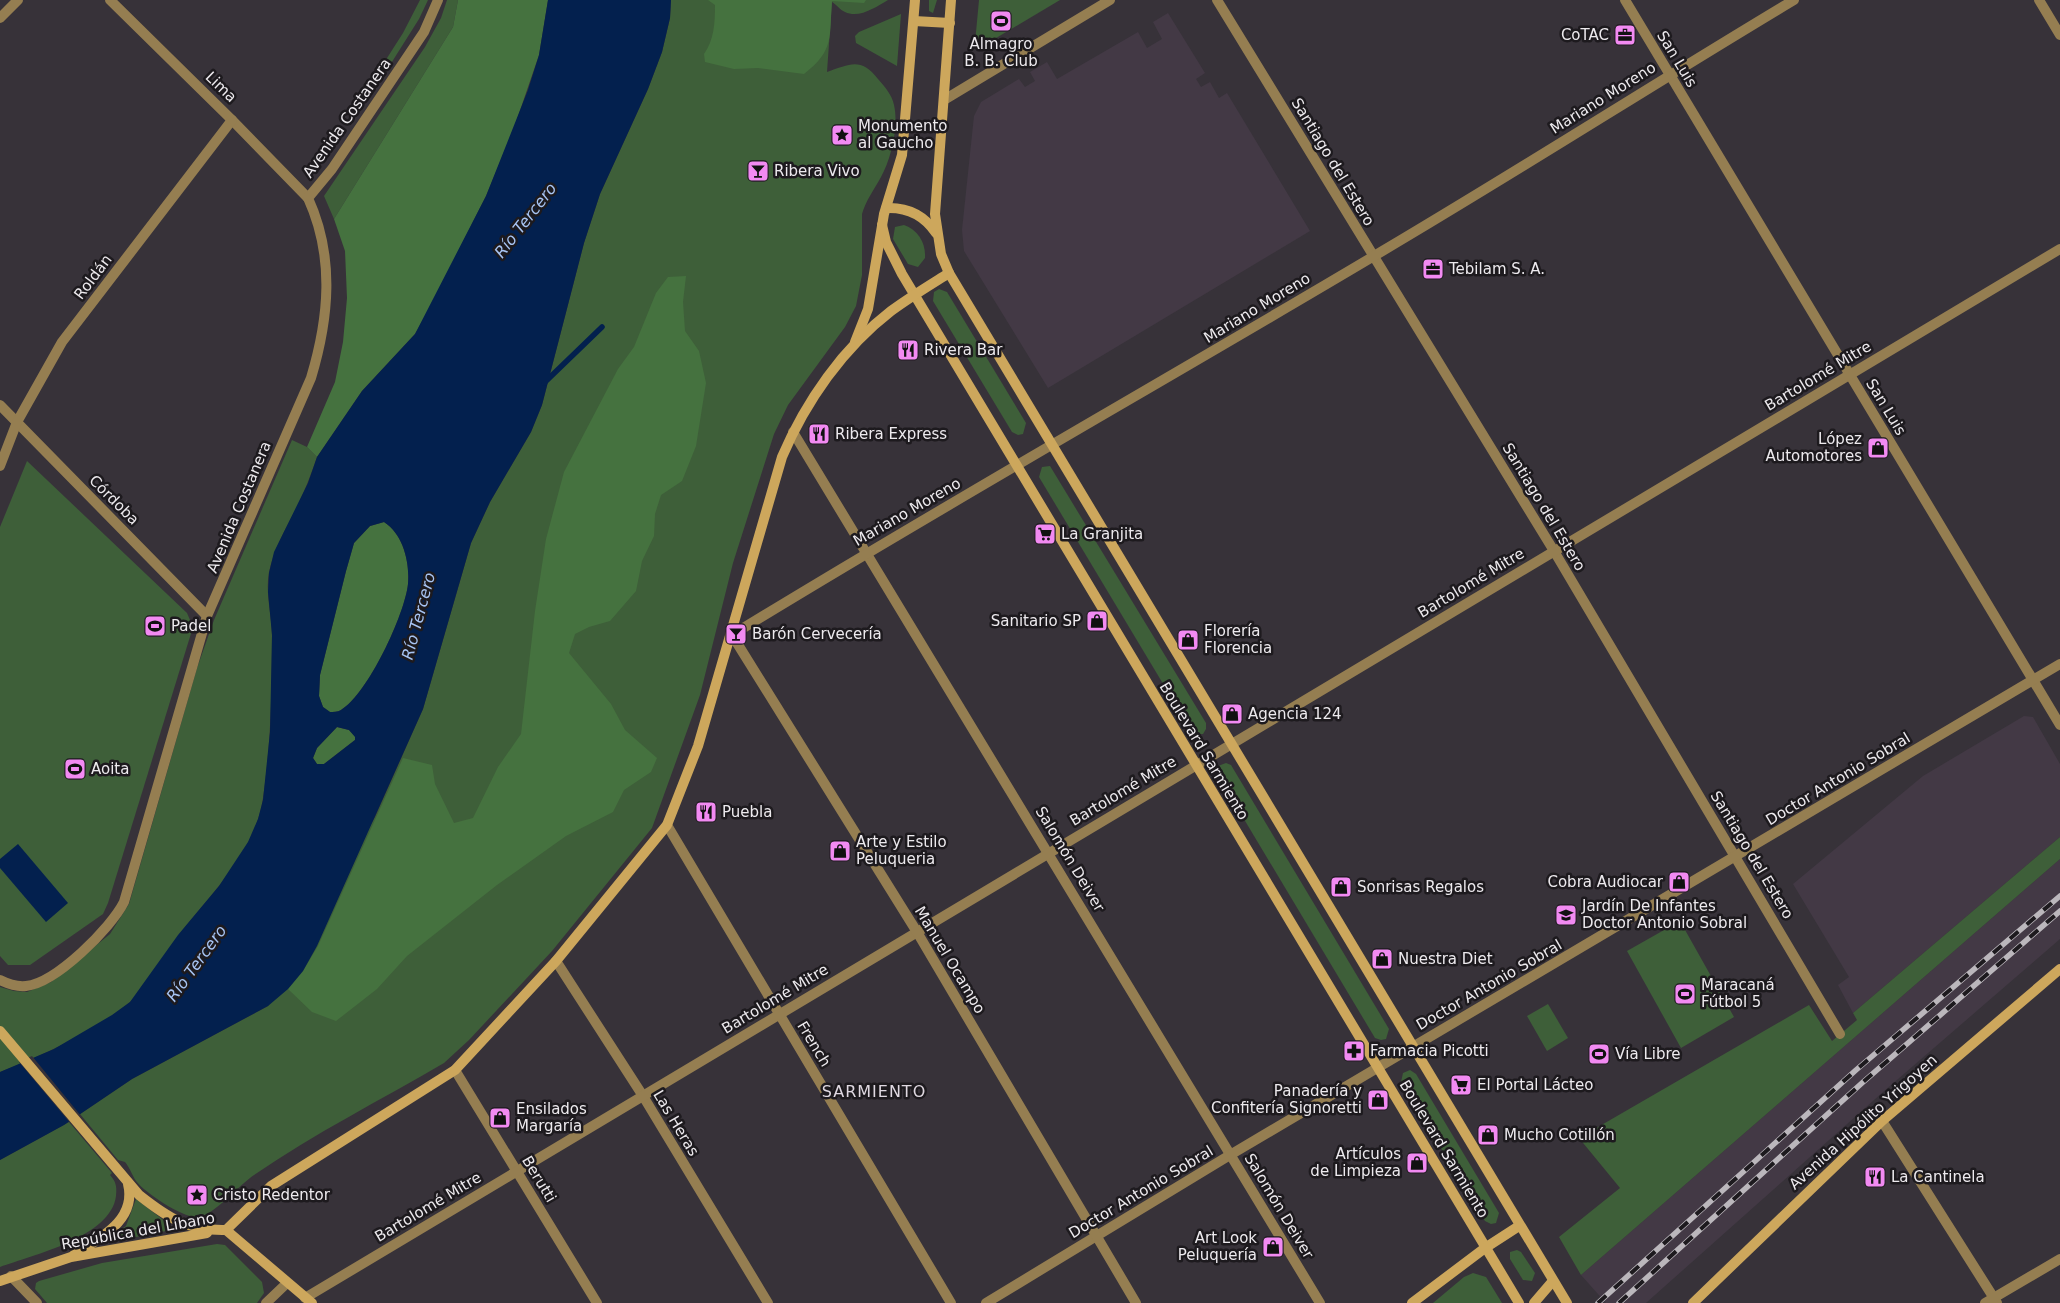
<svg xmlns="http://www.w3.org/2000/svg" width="2060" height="1303" font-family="'DejaVu Sans',sans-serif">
	<rect width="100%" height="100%" fill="#373239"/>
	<g fill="#433945">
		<polygon points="1168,13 1205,73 1196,79 1201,87 1210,82 1219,98 1227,93 1310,231 1048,388 964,251 962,230 974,116 981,102 1019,79 1025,87 1035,81 1030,72 1047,62 1057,79 1138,32 1147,48 1162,39 1153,22"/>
		<polygon points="2024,716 2033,717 2060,764 2060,837 1853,1013 1838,985 1849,977 1793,884 1923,776"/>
		<polygon points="2060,859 2060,939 1883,1092 1646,1303 1606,1303 1581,1275"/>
	</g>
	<g fill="#3e5f39">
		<polygon points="420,0 428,0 419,19 378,84 373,80 403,33"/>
		<polygon points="447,0 458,0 453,27 334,219 324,196 425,47 441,18"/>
		<path d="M671,0H888C876,7 859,19 845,12C840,10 836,4 832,2L827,72C850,64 861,57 878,79C885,87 892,95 894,105C899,126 891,159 881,177C874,190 866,200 862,214V275L856,306L845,327L788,405L774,434L733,563L700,695L652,828L552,951L469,1040L444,1063C381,1100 315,1133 254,1175C240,1184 213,1217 197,1217C183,1218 145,1193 136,1181C132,1175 130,1168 125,1162L118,1160L80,1114L132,1079L268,1006L375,817L423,709L471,543L490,502L531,432L542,405L584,243L600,194L648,89L662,52L670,18Z"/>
		<polygon points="929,0 937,0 933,13 929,11"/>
		<polygon points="979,0 1060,0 986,44 975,43"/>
		<polygon points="901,14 897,66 856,43 855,36 859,32"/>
		<path d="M904,225C918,230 926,243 925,258L918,267L908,264L893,239L895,227Z"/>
		<polygon points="939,289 947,292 1026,423 1023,434 1018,435 1012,432 933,301 934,292"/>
		<path d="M292,440L307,447L317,457C311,475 304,492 296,509C285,530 274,549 269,572C265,593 272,615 272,636C272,690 271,745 263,798C255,853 211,893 179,935C162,957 150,984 130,1002C99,1030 39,1057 0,1072V987L14,991L27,992L51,982L110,934L129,904L197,668L214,620Z"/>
		<polygon points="27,461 187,613 193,627 108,903 103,914 30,965 8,965 0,956 0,527"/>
		<polygon points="1050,466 1206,723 1206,729 1203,734 1197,734 1192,732 1039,477 1042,467"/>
		<polygon points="1226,763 1231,765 1389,1029 1386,1039 1381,1040 1375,1038 1217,774 1218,766"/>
		<polygon points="2060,837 2060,859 1581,1275 1559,1237 1620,1188 1579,1138 1809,1005 1832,1041 1857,1020 1853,1013"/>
		<polygon points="1680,921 1734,1017 1681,1048 1627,951"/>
		<polygon points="1548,1004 1568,1038 1547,1051 1527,1016"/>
		<polygon points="1410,1070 1416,1074 1499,1213 1496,1223 1491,1224 1485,1221 1401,1082 1403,1073"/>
		<path d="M69,1122L112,1173L110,1175C116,1182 117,1186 116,1196C111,1237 33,1255 0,1267V1160Z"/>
		<polygon points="136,1199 171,1226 171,1230 101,1244 126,1226"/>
		<polygon points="217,1244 225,1245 262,1282 264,1293 257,1303 47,1303 35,1289 36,1283 39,1281 102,1263"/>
		<polygon points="1517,1250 1521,1252 1535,1273 1532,1281 1523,1280 1510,1259 1510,1252"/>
		<polygon points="1473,1273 1486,1277 1502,1303 1433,1303 1464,1277"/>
	</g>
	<g fill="#45723f">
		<polygon points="458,0 548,0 539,55 514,128 486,196 429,309 415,334 362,391 317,457 307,447 335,382 343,342 347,298 345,251 334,219 453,27"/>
		<path d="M708,0H866L864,3L832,1C829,37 835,50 804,74L758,68L734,69L705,62L704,54C714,40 715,23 715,5Z"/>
		<polygon points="686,276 683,302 685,331 699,351 706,383 696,446 682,481 661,495 655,514 654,536 642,561 636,591 610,621 589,627 575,634 569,653 611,704 625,730 657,758 651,772 624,790 613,812 566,836 497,885 407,956 377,989 336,1021 312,1012 288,989 303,971 318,946 403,758 432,765 435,784 454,823 473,818 498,767 521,734 535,611 546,539 564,472 618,369 634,347 656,293 668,277"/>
		<path d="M384,522C403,534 410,562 408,584C405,614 368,694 341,710C338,712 333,712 330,712L323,707L319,696L320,675L346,571L354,543L370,526Z"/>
		<polygon points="337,727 349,730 356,737 355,740 324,764 317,764 313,758 317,748"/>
	</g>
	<g fill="#03204e" fill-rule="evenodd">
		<path d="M548,0H671L670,18L662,52L648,89L600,194L584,243L542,405L531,432L490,502L471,543L423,709L317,946L303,971L288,989L268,1006L132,1079L64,1125L0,1160V1072L54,1049L112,1015L130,1002L178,935L219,886L248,842L258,819L263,800L270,732L272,635L268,592L269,573L274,552L308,483L317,457L362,391L415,334L486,196L528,90L539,55ZM384,522C403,534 410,562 408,584C405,614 368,694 341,710C338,712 333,712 330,712L323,707L319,696L320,675L346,571L354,543L370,526ZM337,727L349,730L355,737V740L324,764H317L313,758L317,748Z"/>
		<polygon points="18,844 68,903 46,922 0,868 0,859"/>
	</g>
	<polygon fill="#373239" points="32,1056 81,1116 71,1124 19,1062"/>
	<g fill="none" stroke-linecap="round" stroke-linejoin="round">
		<polyline stroke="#03204e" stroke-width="5.5" points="544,383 602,327"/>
		<g stroke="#957e51" stroke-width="10">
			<polyline points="110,0 232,120 308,198"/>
			<polyline points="1217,0 1554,551 1840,1034"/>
			<polyline points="1625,0 2060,725"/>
			<polyline points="2039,0 2060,35"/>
			<polyline points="0,18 18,0"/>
			<polyline points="944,100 1110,0"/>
			<polyline points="0,405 207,616"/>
			<polyline points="793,432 1320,1303"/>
			<polyline points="0,466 17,422 62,342 232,120"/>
			<polyline points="667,825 951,1303"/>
			<polyline points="556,961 643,1096 768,1303"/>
			<path d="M0,980C8,984 17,987 26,986C56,983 111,928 124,902L207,616L311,378C329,318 335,257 308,198L332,169L424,32L438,0"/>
			<polyline points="455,1070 597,1303"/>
			<polyline points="1882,1121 1997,1303"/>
			<polyline points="11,1276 37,1303"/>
			<polyline points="305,1298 2060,249"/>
			<polyline points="266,1303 287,1283"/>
			<polyline points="986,1303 1230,1155 2060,664"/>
			<path d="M1136,1303L917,932L732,635C942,506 1157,385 1369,259C1512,175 1652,85 1794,0"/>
			<polyline points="1985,1303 2060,1259"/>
		</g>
		<g stroke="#cda75c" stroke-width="10">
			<polyline points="951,0 935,214 941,254 949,273 1567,1303"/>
			<polyline points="914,21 950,23"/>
			<path d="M886,208C908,207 924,215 936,233"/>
			<polyline points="882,225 886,242 902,274 1519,1303"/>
			<polyline points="855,342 868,309 884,214 902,155 915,0"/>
			<path d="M0,1031L139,1195C168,1218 188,1231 226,1230"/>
			<path d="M226,1230L271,1186L455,1070L556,961L667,825L698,746L782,457C806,401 843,348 891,311C910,297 930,285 949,273"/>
			<polyline points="226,1230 312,1303"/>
			<path d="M74,1255C100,1238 137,1220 128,1184"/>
			<polyline points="0,1281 71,1257 207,1233"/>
			<polyline points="1412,1303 1485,1248 1519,1226"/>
			<polyline points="1534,1303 1552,1282"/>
			<polyline points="1693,1303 1882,1121 2060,969"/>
		</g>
		<g stroke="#bbb7bc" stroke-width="5.5">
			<g id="rail">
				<polyline points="1598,1303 1856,1070 2060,896"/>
				<polyline points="1619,1303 1862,1083 2060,911"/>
			</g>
		</g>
		<use href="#rail" stroke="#1d1a1e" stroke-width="4" stroke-dasharray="11" stroke-linecap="butt"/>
	</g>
	<defs>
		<g id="stadium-square" transform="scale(1.125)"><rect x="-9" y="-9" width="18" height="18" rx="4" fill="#f28af2" stroke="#1d1a1e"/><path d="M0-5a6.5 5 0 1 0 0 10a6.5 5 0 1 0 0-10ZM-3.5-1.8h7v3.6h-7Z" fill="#111"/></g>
		<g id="office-square" transform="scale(1.125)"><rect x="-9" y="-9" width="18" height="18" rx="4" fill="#f28af2" stroke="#1d1a1e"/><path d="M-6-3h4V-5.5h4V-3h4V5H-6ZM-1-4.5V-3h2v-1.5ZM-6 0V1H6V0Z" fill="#111"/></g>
		<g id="sight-square" transform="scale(1.125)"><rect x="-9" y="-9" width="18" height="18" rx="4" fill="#f28af2" stroke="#1d1a1e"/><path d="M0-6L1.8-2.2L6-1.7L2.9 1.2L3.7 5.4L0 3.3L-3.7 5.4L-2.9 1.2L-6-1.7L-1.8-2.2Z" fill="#111"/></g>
		<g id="bar-square" transform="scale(1.125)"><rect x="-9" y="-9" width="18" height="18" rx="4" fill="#f28af2" stroke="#1d1a1e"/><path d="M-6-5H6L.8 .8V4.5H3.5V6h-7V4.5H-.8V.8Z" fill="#111"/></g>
		<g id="restaurant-square" transform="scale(1.125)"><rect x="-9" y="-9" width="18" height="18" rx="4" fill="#f28af2" stroke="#1d1a1e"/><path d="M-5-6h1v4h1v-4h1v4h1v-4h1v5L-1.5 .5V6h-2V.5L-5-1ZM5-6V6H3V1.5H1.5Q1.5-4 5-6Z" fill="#111"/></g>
		<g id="shop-square" transform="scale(1.125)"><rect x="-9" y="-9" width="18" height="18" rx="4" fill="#f28af2" stroke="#1d1a1e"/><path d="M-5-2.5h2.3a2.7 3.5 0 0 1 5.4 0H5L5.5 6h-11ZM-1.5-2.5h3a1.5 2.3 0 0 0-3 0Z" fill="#111"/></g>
		<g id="supermarket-square" transform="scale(1.125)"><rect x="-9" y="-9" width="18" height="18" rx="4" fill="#f28af2" stroke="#1d1a1e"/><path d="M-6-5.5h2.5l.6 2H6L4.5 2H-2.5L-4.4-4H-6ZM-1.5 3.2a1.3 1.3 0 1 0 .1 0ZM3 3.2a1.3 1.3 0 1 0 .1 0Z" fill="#111"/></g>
		<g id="school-square" transform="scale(1.125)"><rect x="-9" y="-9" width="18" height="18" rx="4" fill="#f28af2" stroke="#1d1a1e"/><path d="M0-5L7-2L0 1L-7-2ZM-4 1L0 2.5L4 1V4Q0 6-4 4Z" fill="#111"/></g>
		<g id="pharmacy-square" transform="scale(1.125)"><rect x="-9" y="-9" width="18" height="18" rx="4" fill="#f28af2" stroke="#1d1a1e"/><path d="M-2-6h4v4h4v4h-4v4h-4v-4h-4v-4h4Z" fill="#111"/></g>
	</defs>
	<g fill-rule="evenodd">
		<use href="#stadium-square" x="1001" y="21"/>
		<use href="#office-square" x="1625" y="35"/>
		<use href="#sight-square" x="842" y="135"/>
		<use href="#bar-square" x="758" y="171"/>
		<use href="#office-square" x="1433" y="269"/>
		<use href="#restaurant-square" x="908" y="350"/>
		<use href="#restaurant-square" x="819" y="434"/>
		<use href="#shop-square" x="1878" y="448"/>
		<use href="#supermarket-square" x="1045" y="534"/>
		<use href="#shop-square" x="1097" y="621"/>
		<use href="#stadium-square" x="155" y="626"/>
		<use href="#bar-square" x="736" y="634"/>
		<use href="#shop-square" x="1188" y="640"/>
		<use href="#shop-square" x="1232" y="714"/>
		<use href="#stadium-square" x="75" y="769"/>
		<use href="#restaurant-square" x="706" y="812"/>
		<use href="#shop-square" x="840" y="851"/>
		<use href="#shop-square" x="1679" y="882"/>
		<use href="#shop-square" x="1341" y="887"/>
		<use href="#school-square" x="1566" y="915"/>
		<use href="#shop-square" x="1382" y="959"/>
		<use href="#stadium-square" x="1685" y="994"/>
		<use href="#pharmacy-square" x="1354" y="1051"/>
		<use href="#stadium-square" x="1599" y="1054"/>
		<use href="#supermarket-square" x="1461" y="1085"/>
		<use href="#shop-square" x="1378" y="1100"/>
		<use href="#shop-square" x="500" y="1118"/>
		<use href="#shop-square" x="1488" y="1135"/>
		<use href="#shop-square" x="1417" y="1163"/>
		<use href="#restaurant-square" x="1875" y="1177"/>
		<use href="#sight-square" x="197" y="1195"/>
		<use href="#shop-square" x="1273" y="1247"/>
	</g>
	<g text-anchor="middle" stroke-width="5" stroke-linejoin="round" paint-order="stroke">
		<g font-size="15" fill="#edeaee" stroke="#1d1a1e" text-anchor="start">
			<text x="1609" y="40" text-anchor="end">CoTAC</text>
			<text x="1001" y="49" text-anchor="middle">Almagro<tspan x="1001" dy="17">B. B. Club</tspan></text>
			<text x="858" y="131">Monumento<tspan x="858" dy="17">al Gaucho</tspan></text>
			<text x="774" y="176">Ribera Vivo</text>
			<text x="1449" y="274">Tebilam S. A.</text>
			<text x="924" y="355">Rivera Bar</text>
			<text x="835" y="439">Ribera Express</text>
			<text x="1862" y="444" text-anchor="end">López<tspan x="1862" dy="17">Automotores</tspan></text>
			<text x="1061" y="539">La Granjita</text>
			<text x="1081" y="626" text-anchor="end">Sanitario SP</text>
			<text x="171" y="631">Padel</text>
			<text x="1204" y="636">Florería<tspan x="1204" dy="17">Florencia</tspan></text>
			<text x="752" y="639">Barón Cervecería</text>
			<text x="1248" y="719">Agencia 124</text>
			<text x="91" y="774">Aoita</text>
			<text x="722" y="817">Puebla</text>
			<text x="856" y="847">Arte y Estilo<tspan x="856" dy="17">Peluqueria</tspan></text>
			<text x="1663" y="887" text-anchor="end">Cobra Audiocar</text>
			<text x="1357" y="892">Sonrisas Regalos</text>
			<text x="1582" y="911">Jardín De Infantes<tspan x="1582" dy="17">Doctor Antonio Sobral</tspan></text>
			<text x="1398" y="964">Nuestra Diet</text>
			<text x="1701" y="990">Maracaná<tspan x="1701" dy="17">Fútbol 5</tspan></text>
			<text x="1370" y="1056">Farmacia Picotti</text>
			<text x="1615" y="1059">Vía Libre</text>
			<text x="1477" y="1090">El Portal Lácteo</text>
			<text x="1362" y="1096" text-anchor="end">Panadería y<tspan x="1362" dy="17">Confitería Signoretti</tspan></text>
			<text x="516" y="1114">Ensilados<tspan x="516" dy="17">Margaría</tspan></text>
			<text x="1504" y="1140">Mucho Cotillón</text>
			<text x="1401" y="1159" text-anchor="end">Artículos<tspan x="1401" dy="17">de Limpieza</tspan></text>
			<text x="1891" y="1182">La Cantinela</text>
			<text x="213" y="1200">Cristo Redentor</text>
			<text x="1257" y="1243" text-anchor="end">Art Look<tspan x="1257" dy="17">Peluquería</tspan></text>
		</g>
		<g font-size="15" fill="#edeaee" stroke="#1d1a1e">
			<text transform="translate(1677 59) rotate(59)" y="5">San Luis</text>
			<text transform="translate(221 87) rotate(44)" y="5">Lima</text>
			<text transform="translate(1603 98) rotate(-32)" y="5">Mariano Moreno</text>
			<text transform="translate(347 118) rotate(-55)" y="5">Avenida Costanera</text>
			<text transform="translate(1333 162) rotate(59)" y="5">Santiago del Estero</text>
			<text transform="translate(93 277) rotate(-53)" y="5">Roldán</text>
			<text transform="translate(1257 308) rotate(-31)" y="5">Mariano Moreno</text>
			<text transform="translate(1818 376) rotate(-31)" y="5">Bartolomé Mitre</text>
			<text transform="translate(1886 407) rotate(59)" y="5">San Luis</text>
			<text transform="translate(114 500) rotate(45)" y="5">Córdoba</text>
			<text transform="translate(239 507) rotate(-67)" y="5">Avenida Costanera</text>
			<text transform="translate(1544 507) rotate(59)" y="5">Santiago del Estero</text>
			<text transform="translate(907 512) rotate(-30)" y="5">Mariano Moreno</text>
			<text transform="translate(1471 583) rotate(-31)" y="5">Bartolomé Mitre</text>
			<text transform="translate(1204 751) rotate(59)" y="5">Boulevard Sarmiento</text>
			<text transform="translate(1838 779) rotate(-31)" y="5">Doctor Antonio Sobral</text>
			<text transform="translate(1123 791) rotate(-31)" y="5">Bartolomé Mitre</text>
			<text transform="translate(1752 855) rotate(59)" y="5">Santiago del Estero</text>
			<text transform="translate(1070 859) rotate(59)" y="5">Salomón Deiver</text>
			<text transform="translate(950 960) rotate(59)" y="5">Manuel Ocampo</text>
			<text transform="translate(1489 985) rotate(-30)" y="5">Doctor Antonio Sobral</text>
			<text transform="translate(775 999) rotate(-31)" y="5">Bartolomé Mitre</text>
			<text transform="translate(814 1044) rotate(59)" y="5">French</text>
			<text transform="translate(1863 1122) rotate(-42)" y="5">Avenida Hipólito Yrigoyen</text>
			<text transform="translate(676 1123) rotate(59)" y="5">Las Heras</text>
			<text transform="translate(1444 1149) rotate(59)" y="5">Boulevard Sarmiento</text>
			<text transform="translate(539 1179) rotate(59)" y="5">Berutti</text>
			<text transform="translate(1141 1192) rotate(-31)" y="5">Doctor Antonio Sobral</text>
			<text transform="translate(1279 1206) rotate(59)" y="5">Salomón Deiver</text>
			<text transform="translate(428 1207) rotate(-31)" y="5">Bartolomé Mitre</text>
			<text transform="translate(138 1231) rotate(-10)" y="5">República del Líbano</text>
		</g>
		<g font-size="16" font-style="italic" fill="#a7c4f3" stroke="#1d1a1e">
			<text transform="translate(525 220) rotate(-52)" y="6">Río Tercero</text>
			<text transform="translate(418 616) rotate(-75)" y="6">Río Tercero</text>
			<text transform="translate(196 963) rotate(-54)" y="6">Río Tercero</text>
		</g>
		<g font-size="16" letter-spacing="1" fill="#dfd8e1" stroke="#1d1a1e">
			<text x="874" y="1097">SARMIENTO</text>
		</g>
	</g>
</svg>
